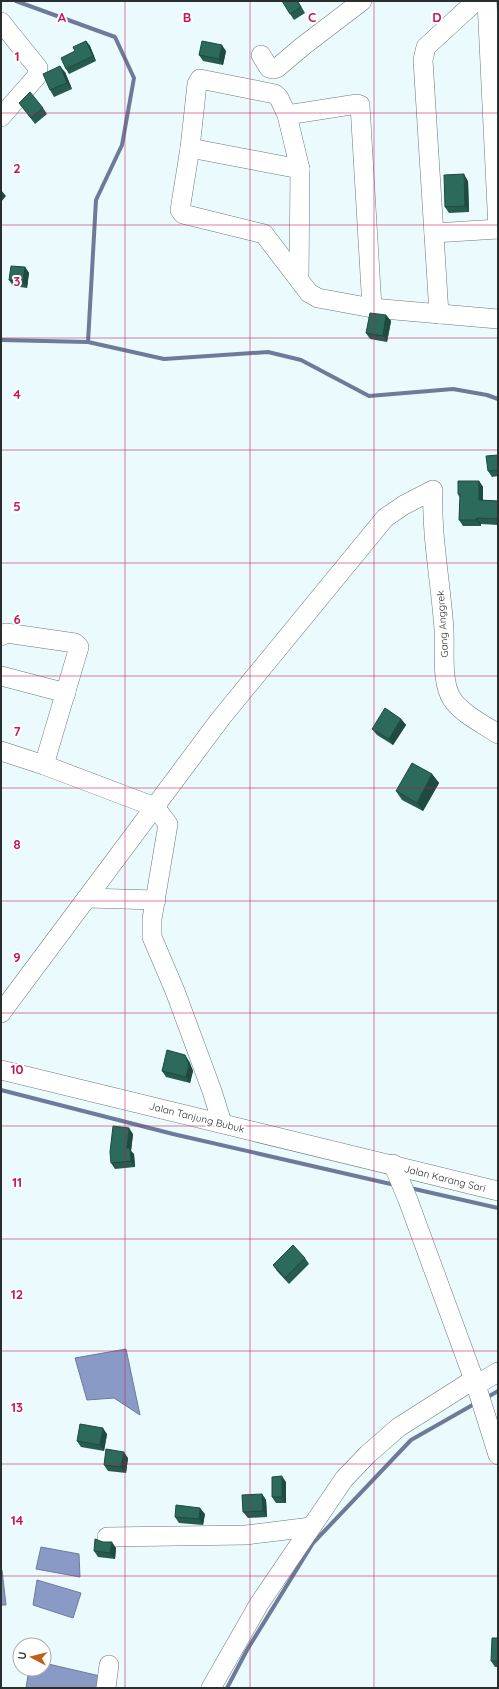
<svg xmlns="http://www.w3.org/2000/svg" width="499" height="1689" font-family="Quicksand,sans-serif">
	<rect width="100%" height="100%" fill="#ebfafc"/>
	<g fill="#8a9ac7" stroke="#6d7a99">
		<polygon points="126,1349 140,1415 114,1398 87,1400 75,1358"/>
		<polygon points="41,1547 79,1554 80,1577 36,1569"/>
		<polygon points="1,1570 2,1570 6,1605 1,1605"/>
		<polygon points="37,1580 81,1593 73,1618 33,1605"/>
		<polygon points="44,1663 100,1676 98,1688 26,1688 29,1669 44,1669"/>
	</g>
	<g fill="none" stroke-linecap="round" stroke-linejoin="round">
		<g stroke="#6d7a99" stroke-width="4">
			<polyline points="16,1 115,37 134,78 122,145 96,200 88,342"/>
			<polyline points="1,340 88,342 164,359 268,352 301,360 369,396 453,389 487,395 498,399"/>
			<polyline points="1,1090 173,1134 395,1185"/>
			<polyline points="410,1188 498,1208"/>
			<polyline points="486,1398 498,1391"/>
			<polyline points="227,1688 247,1650 313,1543 411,1440 476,1403"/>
		</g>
		<g stroke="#6b787a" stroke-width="20">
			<g id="minor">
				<polyline points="487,1 498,229"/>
				<polyline points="1,22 38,68 37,76 1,117"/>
				<polyline points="261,55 269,68 273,69 277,68 303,46 362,1"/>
				<polyline points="287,115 357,104 360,105 372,308"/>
				<polyline points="190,148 300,169"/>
				<polyline points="434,233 498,229"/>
				<polyline points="299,280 300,169 287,115 279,98 275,94 200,79 197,84 190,148 180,210 183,214 264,234 309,293 318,298 372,308 498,319"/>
				<polyline points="439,314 423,60 426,47 476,1"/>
				<polyline points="1,636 6,633 75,643 79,647 44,765"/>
				<polyline points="1,676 66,693"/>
				<polyline points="1,751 44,765 155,807 168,824 152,919 152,937 175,991 212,1091 222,1123"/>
				<polyline points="87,898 156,900"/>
				<path d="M1,1013L221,718L385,518L404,505L433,490C431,536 441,583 444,630C445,650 441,682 452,699C462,714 483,724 498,734"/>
				<polyline points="1,1070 498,1191"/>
				<polyline points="393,1164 408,1200 477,1388 498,1455"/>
				<polyline points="476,1385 498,1372"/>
				<polyline points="107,1537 246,1535 311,1527"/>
				<polyline points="106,1688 109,1665"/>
				<polyline points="211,1688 259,1604 344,1479 368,1454 399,1427 473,1380"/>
			</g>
		</g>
		<use href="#minor" stroke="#fff" stroke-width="19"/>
	</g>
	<g fill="#265b4e">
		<polygon points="298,1 305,13 294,20 290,14"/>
		<polygon points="86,41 90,46 96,61 69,74 66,69 75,51"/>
		<polygon points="226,51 223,65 203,61 199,55"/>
		<polygon points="65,72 72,89 54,97 50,90"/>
		<polygon points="19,103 43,108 47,114 35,124"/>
		<polygon points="468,181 469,212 449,213 445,207"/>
		<polygon points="25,267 29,273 27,288 13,286 9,280"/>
		<polygon points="386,315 391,321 387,342 370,339 366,333"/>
		<polygon points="498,455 498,476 492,477 488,471"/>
		<polygon points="479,481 483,487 483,500 498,501 498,525 481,524 481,526 463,526 459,520 460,498 458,494"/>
		<polygon points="401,719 406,725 393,745 377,735 372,729"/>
		<polygon points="432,774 439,783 423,811 402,800 396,791"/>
		<polygon points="189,1061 193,1071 190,1083 166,1077 162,1071"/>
		<polygon points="133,1134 131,1151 134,1154 135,1167 115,1169 111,1163"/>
		<polygon points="305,1258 309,1264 289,1284 277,1271 273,1265"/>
		<polygon points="107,1434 104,1451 81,1447 77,1441"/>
		<polygon points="128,1458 126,1473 108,1471 104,1465"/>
		<polygon points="286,1482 286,1503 276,1503 272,1497"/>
		<polygon points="262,1494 266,1500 267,1517 248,1518 243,1512"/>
		<polygon points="205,1514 203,1525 179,1523 175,1517"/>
		<polygon points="103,1542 116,1548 115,1559 98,1557 94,1551"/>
		<polygon points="498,1638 498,1667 495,1667 491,1661"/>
	</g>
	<g fill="#1f4a40">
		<polygon points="86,41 90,46 96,61 93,56"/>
		<polygon points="222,45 226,51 223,65 219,59"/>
		<polygon points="60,66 65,72 72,89 67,83"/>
		<polygon points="464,174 468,181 469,212 465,206"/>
		<polygon points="1,190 6,196 1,202"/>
		<polygon points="25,267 29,273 27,288 23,282"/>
		<polygon points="386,315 391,321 387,342 383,336"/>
		<polygon points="479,481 483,487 483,506 479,500"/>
		<polygon points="477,518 481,524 481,526 476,520"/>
		<polygon points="401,719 406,725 393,745 389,739"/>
		<polygon points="432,774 439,783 423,811 417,803"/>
		<polygon points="185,1055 189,1061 193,1071 190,1083 186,1077"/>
		<polygon points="129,1128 133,1134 131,1151 134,1154 135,1167 131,1161 127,1148"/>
		<polygon points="103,1428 107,1434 104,1451 100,1445"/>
		<polygon points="124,1452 128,1458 126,1473 121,1467"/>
		<polygon points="282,1476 286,1482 286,1503 282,1497"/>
		<polygon points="262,1494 266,1500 267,1517 263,1511"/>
		<polygon points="200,1508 205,1514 203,1525 199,1519"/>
		<polygon points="112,1542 116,1548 115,1559 110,1553"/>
	</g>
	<g fill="#2c6a5b" stroke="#1f4a40">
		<polygon points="282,1 297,1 301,7 290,14"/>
		<polygon points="86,41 93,56 66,69 61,58 75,51 73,47"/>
		<polygon points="202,41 222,45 219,59 199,55"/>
		<polygon points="60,66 67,83 50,90 43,74"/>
		<polygon points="30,92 43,108 31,118 19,103"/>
		<polygon points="464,174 465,206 445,207 444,175"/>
		<polygon points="11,266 25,267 23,282 9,280"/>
		<polygon points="370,313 386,315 383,336 366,333"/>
		<polygon points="498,455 498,470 488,471 486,456"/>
		<polygon points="458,481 479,481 479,500 498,501 498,519 477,518 476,520 459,520 460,494 458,494"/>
		<polygon points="385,708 401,719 389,739 372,729"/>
		<polygon points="412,763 432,774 417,803 396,791"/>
		<polygon points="167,1050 185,1055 189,1065 186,1077 162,1071"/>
		<polygon points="113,1126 129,1128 127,1148 130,1148 131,1161 111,1163 110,1152"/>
		<polygon points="293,1245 305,1258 285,1278 273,1265"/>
		<polygon points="80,1424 103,1428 100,1445 77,1441"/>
		<polygon points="106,1449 124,1452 121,1467 104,1465"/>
		<polygon points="282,1476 282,1497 272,1497 272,1477"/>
		<polygon points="262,1494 263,1511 243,1512 242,1495"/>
		<polygon points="176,1505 200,1508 199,1519 175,1517"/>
		<polygon points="95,1539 103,1542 112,1542 110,1553 94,1551"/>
		<polygon points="492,1638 498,1638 498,1661 491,1661"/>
	</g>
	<path fill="none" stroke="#c2185b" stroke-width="1" stroke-opacity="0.55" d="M125,1V1688M250,1V1688M374,1V1688M1,113H498M1,225H498M1,338H498M1,450H498M1,563H498M1,676H498M1,788H498M1,901H498M1,1013H498M1,1126H498M1,1239H498M1,1351H498M1,1464H498M1,1576H498"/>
	<g text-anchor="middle" stroke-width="4" stroke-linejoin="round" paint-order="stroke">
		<g font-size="10" fill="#292e2f" stroke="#fff">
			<text transform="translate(442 624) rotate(-94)" y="4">Gang Anggrek</text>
			<text transform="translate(197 1117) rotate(14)" y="4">Jalan Tanjung Bubuk</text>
			<text transform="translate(445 1178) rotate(14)" y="4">Jalan Karang Sari</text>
		</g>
	</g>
	<g font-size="13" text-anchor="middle" font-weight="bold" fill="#c2185b" stroke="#fff" stroke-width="4" stroke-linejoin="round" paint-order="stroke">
		<text x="62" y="22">A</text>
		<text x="187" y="22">B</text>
		<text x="312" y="22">C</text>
		<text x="437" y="22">D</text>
		<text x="17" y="61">1</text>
		<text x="17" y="173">2</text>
		<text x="17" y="286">3</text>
		<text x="17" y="399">4</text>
		<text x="17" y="511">5</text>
		<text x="17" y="624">6</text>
		<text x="17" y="736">7</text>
		<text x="17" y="849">8</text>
		<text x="17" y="962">9</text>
		<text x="17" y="1074">10</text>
		<text x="17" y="1187">11</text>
		<text x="17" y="1299">12</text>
		<text x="17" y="1412">13</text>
		<text x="17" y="1525">14</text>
	</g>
	<rect width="499" height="1689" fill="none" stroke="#292e2f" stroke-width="4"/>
	<g transform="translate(32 1657) rotate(277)"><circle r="19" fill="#ffffff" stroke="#a9abac"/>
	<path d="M0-3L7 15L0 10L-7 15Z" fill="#bf5f19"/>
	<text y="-6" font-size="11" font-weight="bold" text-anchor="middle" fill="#292e2f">U</text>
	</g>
</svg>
